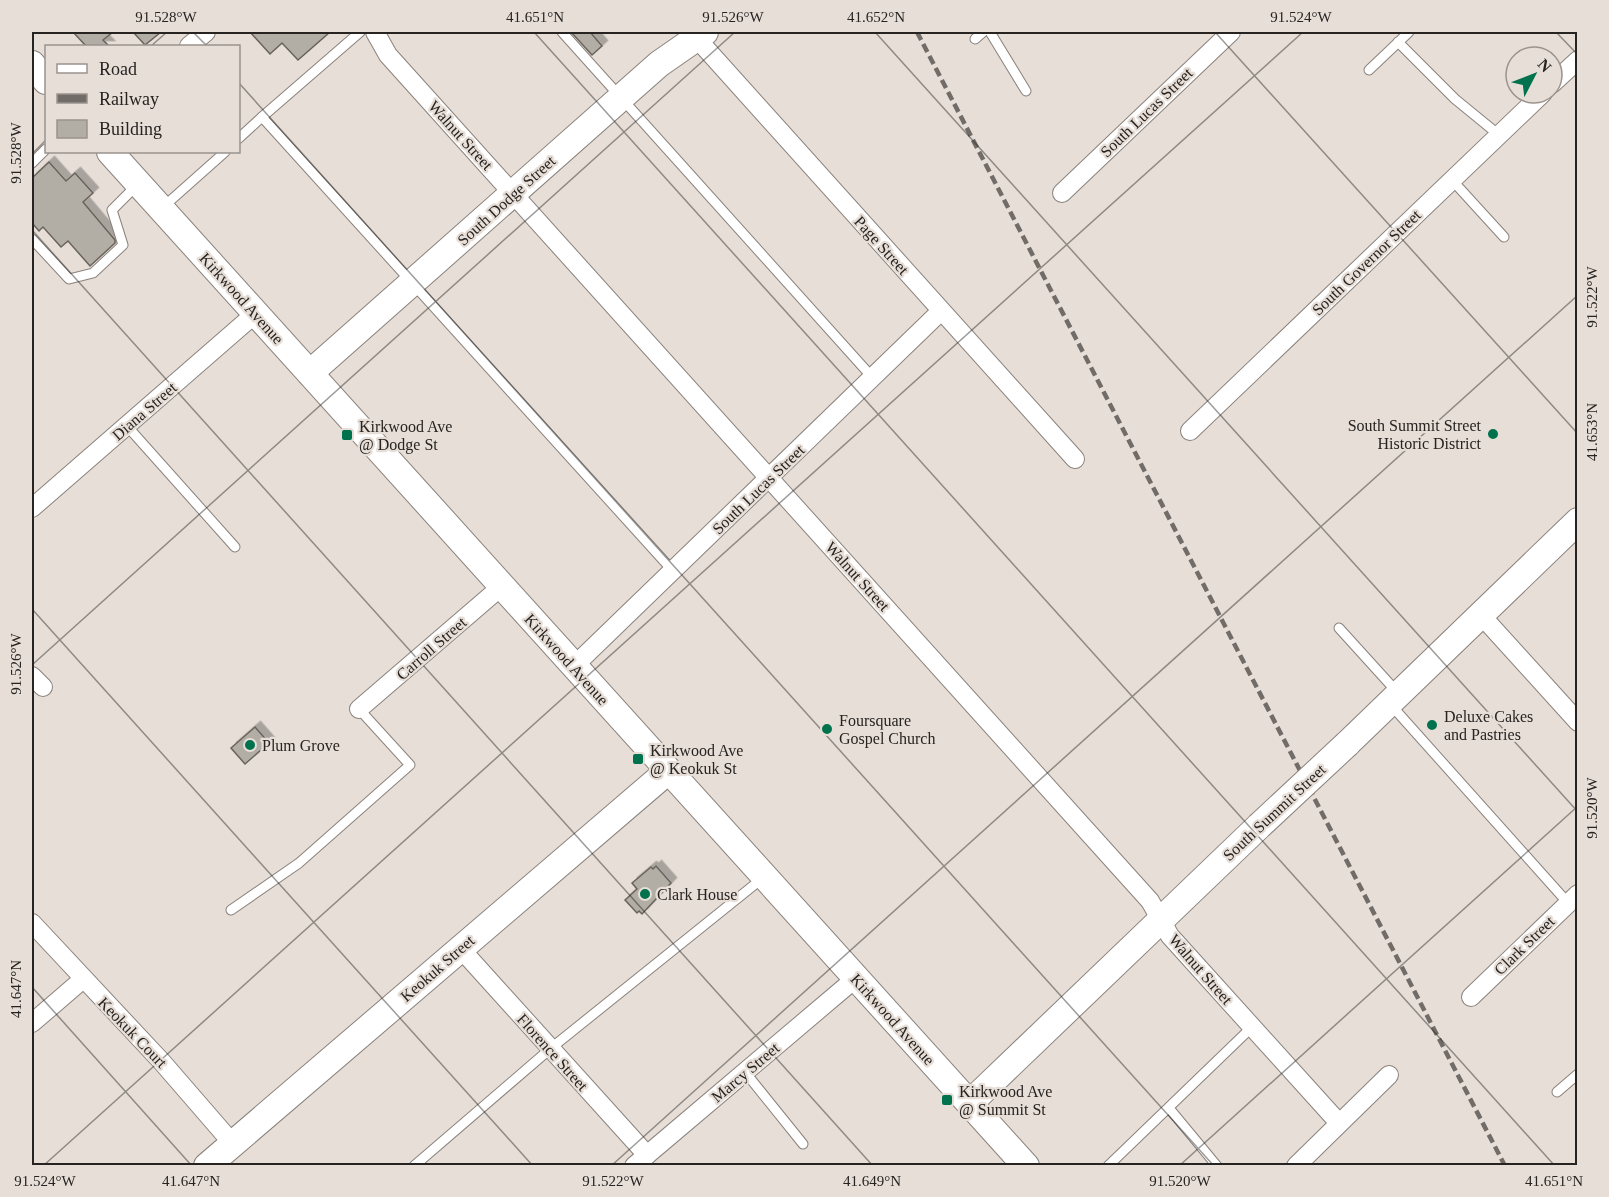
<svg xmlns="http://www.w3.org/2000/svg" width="1609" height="1197" font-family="'Times New Roman',serif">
	<defs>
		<filter id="shadow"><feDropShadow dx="5.5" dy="-5.5" stdDeviation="0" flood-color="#0004"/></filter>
	</defs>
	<rect width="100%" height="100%" fill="#e7ded7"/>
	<g fill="#b3aea5" stroke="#68635b" stroke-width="1.5" filter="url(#shadow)">
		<polygon points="73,32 113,32 103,40 109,46 86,46"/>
		<polygon points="133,32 161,32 145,45"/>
		<polygon points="250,32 330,32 298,60 282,43 270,54"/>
		<polygon points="571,32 590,32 602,46 592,55"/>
		<polygon points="49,162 66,181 75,173 93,193 83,202 115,240 115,243 90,266 68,241 61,247 43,227 39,231 32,223 32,178"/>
		<polygon points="255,727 269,743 245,764 231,748"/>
		<polygon points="656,866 671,883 642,914 639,911 637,913 625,900 637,889 632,883 651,867 653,869"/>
	</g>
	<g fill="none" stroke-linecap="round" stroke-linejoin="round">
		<g stroke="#8a827c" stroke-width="11">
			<g id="lane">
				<polyline points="360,32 262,117 673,571"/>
				<polyline points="562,32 872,377"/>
				<polyline points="990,32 1026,91"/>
				<polyline points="975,39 983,32"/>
				<polyline points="1398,42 1455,99 1499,135"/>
				<polyline points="1369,70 1409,32"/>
				<polyline points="238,139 262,117"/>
				<polyline points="32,163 46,149"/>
				<polyline points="1452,180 1504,237"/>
				<polyline points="162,208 225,152"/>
				<polyline points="32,239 69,279 93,273 123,245 112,210 136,186"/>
				<polyline points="127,426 235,547"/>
				<polyline points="1339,628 1397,692"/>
				<polyline points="1391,705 1568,903"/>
				<polyline points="231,910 299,863 410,765 359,709"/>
				<polyline points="745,1072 803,1144"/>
				<polyline points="1557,1092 1578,1074"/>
				<polyline points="1169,1108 1217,1166"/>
				<polyline points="414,1166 550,1049 764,877"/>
				<polyline points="1108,1166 1252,1027"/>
			</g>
		</g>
		<g stroke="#8a827c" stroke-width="20">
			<g id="street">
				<polyline points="375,32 388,55 1150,901 1170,936 1339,1123"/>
				<polyline points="691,32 1075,459"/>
				<polyline points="189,46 206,32"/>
				<polyline points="1552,84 1578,60"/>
				<polyline points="1062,193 1231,32"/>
				<polyline points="1190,431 1543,93"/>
				<polyline points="32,508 256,313"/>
				<polyline points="1481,615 1578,722"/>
				<polyline points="574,666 941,311"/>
				<polyline points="32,676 43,687"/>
				<polyline points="359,709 502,586"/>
				<polyline points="32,923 162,1062 233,1144"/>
				<polyline points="460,948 647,1155"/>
				<polyline points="1471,997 1578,894"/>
				<polyline points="32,1023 82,980"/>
				<polyline points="634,1166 856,978"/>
				<polyline points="1296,1166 1389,1075"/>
			</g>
		</g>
		<g stroke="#8a827c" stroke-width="28">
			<g id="secondary">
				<polyline points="32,64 46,81"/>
				<polyline points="110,152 1026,1166"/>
				<polyline points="310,373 659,64 705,32"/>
				<polyline points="1347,744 1578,521"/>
				<polyline points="970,1103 1259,826"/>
				<polyline points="207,1166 668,771"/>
			</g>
		</g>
		<use href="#lane" stroke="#fff" stroke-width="9"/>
		<use href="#street" stroke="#fff" stroke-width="18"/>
		<use href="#secondary" stroke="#fff" stroke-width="26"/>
		<polyline stroke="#726c68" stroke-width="4.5" stroke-dasharray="9 4.5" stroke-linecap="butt" points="917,32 1505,1166"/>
		<g stroke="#8a827c" stroke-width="28" stroke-linecap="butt">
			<polyline id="secondary-bridge" points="1259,826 1347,744"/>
		</g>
		<use href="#secondary-bridge" stroke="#fff" stroke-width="26"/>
	</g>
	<path fill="none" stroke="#262321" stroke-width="1.5" stroke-opacity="0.45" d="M193,32L207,46M534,32L1555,1166M875,32L1578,812M1215,32L1578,434M1556,32L1578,55M151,46L167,32M238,82L1214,1166M32,154L46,140M32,230L873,1166M32,609L533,1166M32,665L735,32M32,987L192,1166M43,1166L1303,32M611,1166L1578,295M1179,1166L1578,806"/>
	<g fill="#00724d" stroke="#e7ded7" stroke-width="2">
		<circle cx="1493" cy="434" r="6"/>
		<rect x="341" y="429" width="12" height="12" rx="3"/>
		<circle cx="1432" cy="725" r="6"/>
		<circle cx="827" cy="729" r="6"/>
		<circle cx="250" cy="745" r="6"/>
		<rect x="632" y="753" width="12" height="12" rx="3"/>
		<circle cx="645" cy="894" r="6"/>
		<rect x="941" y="1094" width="12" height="12" rx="3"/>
	</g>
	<g text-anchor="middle" stroke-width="4.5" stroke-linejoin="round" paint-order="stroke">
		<g font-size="16" fill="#262321" stroke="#e7ded7">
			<text transform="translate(1146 112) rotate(-44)" y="6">South Lucas Street</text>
			<text transform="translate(461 135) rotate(48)" y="6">Walnut Street</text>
			<text transform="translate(506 200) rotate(-42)" y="6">South Dodge Street</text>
			<text transform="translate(882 245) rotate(48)" y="6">Page Street</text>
			<text transform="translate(1366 262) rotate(-44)" y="6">South Governor Street</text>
			<text transform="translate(242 298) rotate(48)" y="6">Kirkwood Avenue</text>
			<text transform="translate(144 411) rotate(-41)" y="6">Diana Street</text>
			<text transform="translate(758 489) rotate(-44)" y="6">South Lucas Street</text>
			<text transform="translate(858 576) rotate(48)" y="6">Walnut Street</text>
			<text transform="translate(431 648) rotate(-41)" y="6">Carroll Street</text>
			<text transform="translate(567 659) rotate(48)" y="6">Kirkwood Avenue</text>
			<text transform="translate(1274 812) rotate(-43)" y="6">South Summit Street</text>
			<text transform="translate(1524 945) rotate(-44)" y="6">Clark Street</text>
			<text transform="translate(437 968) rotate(-41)" y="6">Keokuk Street</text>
			<text transform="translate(1201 969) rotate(49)" y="6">Walnut Street</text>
			<text transform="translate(893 1019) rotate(48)" y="6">Kirkwood Avenue</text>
			<text transform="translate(133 1032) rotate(46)" y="6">Keokuk Court</text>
			<text transform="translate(553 1052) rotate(48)" y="6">Florence Street</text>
			<text transform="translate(745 1072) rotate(-40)" y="6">Marcy Street</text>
		</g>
		<g font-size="16" fill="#262321" stroke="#e7ded7" text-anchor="start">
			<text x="1481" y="431" text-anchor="end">South Summit Street<tspan x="1481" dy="18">Historic District</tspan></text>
			<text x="359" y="432">Kirkwood Ave<tspan x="359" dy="18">@ Dodge St</tspan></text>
			<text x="1444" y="722">Deluxe Cakes<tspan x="1444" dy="18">and Pastries</tspan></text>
			<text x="839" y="726">Foursquare<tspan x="839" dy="18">Gospel Church</tspan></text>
			<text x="262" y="751">Plum Grove</text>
			<text x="650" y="756">Kirkwood Ave<tspan x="650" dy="18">@ Keokuk St</tspan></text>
			<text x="657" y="900">Clark House</text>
			<text x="959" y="1097">Kirkwood Ave<tspan x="959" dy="18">@ Summit St</tspan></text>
		</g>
	</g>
	<rect width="1609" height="1197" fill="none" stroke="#e7ded7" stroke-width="66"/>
	<rect x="45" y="45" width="195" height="108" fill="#e7ded7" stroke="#9a938e" stroke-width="1.5"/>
	<rect x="57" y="64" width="30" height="9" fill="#ffffff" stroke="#9a938e" stroke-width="1.5"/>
	<text x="99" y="75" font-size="18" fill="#262321">Road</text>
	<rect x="57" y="94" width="30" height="9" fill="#726c68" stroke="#9a938e" stroke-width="1.5"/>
	<text x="99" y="105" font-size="18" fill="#262321">Railway</text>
	<rect x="57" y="120" width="30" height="18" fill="#b3aea5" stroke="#9a938e" stroke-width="1.5"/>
	<text x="99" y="135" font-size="18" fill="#262321">Building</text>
	<g transform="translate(1534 75) rotate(48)"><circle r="28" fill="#e7ded7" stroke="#9a938e" stroke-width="1.5"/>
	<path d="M0-4.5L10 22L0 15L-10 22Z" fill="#00724d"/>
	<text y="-9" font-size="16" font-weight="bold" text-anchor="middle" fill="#262321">N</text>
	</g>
	<rect x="33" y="33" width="1543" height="1131" fill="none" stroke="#262321" stroke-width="2"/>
	<g font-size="15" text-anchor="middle" fill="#262321">
		<text x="166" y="22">91.528°W</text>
		<text x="535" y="22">41.651°N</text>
		<text x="733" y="22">91.526°W</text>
		<text x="876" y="22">41.652°N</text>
		<text x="1301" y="22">91.524°W</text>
		<text transform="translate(16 153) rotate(-90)" y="5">91.528°W</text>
		<text transform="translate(1592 297) rotate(-90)" y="5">91.522°W</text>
		<text transform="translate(1592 432) rotate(-90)" y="5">41.653°N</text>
		<text transform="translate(16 664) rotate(-90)" y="5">91.526°W</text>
		<text transform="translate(1592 808) rotate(-90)" y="5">91.520°W</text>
		<text transform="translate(16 989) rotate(-90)" y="5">41.647°N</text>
		<text x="45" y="1186">91.524°W</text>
		<text x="191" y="1186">41.647°N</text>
		<text x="613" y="1186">91.522°W</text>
		<text x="872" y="1186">41.649°N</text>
		<text x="1180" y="1186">91.520°W</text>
		<text x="1554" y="1186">41.651°N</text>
	</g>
</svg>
